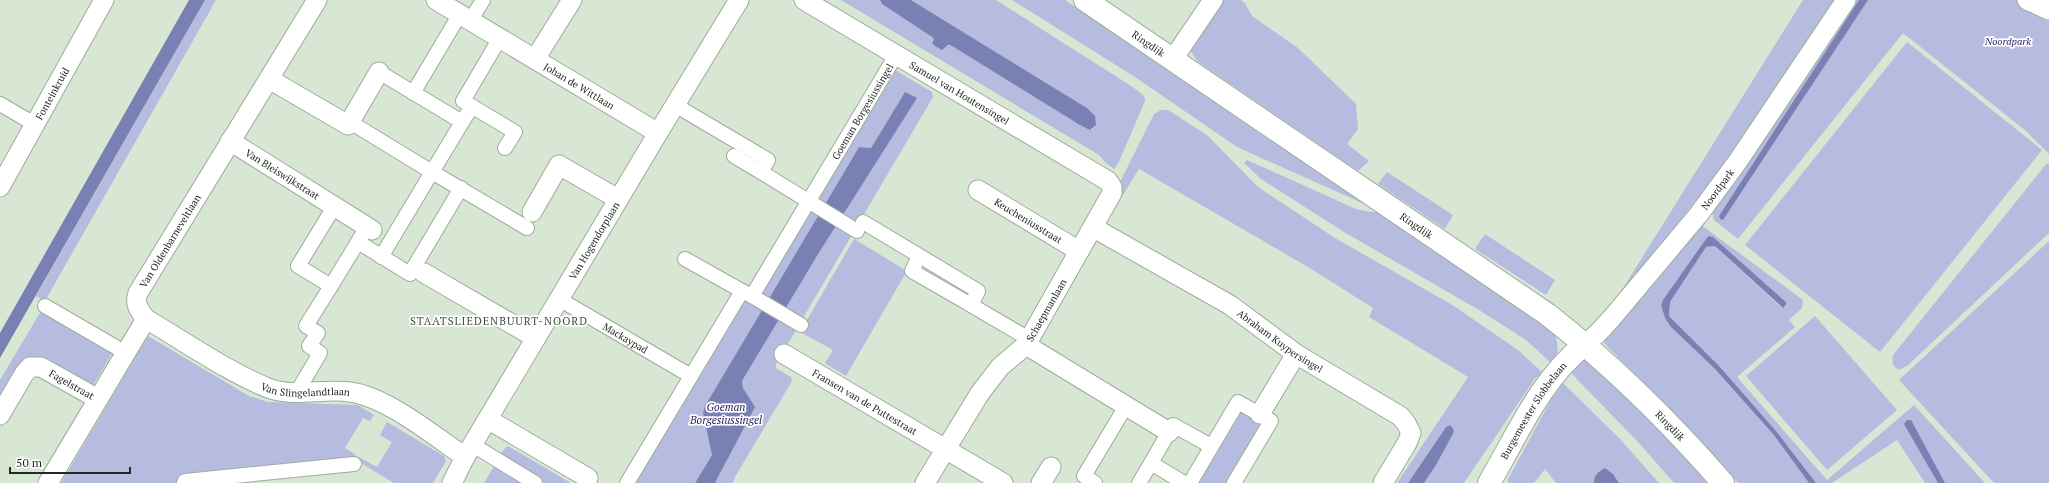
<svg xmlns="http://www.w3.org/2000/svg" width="2049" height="483" font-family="'PT Serif',serif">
	<rect width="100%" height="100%" fill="#d7e7d4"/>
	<g fill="#b6bce0">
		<polygon points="205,0 216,0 45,301 36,296"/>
		<path d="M841,0H880L882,4L932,37L934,39L932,45L952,46L1091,130L1096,125C1095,117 1093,114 1087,108L911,0H996L1128,84L1138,91L1144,96L1145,101L1118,164L1114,169L1106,163L1099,155Z"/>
		<polygon points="1012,0 1065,0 1367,203 1362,203 1237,147 1135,77"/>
		<polygon points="1217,0 1241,0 1245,3 1252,16 1298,48 1356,104 1358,129 1347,144 1369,161 1358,171 1197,61 1191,51 1192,38"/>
		<polygon points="1803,0 1839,0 1731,157 1615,301"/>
		<polygon points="1850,0 2049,0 2049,154 2026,131 1903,33 1738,239 1714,220 1712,212"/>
		<polygon points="1907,42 2042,150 1880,352 1745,245"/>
		<path d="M895,70L932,92L933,97L776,364V368L791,377L792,381L735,477L733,483H715L754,405C747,398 743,391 742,381L820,251L905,92L871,148L859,147L705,406L712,455L695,483H631L739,298L758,295Z"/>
		<polygon points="1161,110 1168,110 1207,135 1258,187 1335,238 1454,306 1518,350 1542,372 1534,380 1464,483 1424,483 1436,465 1454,432 1449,425 1446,427 1408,483 1397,483 1468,377 1369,317 1373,308 1308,267 1139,169 1121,198 1118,186 1154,114"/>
		<path d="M1247,160L1356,209L1371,212H1386L1555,333C1558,345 1560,354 1551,363L1526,340L1479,310L1344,232L1261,179L1244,163Z"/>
		<path d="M2047,163L2049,165V233L1907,366L1899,370C1892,366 1892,363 1893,355Z"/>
		<polygon points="1387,172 1453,215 1445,229 1378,184"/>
		<polygon points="1697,222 1803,300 1802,308 1789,320 1795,327 1737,377 1827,480 1914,405 1985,483 1925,483 1897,440 1832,483 1816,483 1776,431 1669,316 1670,302 1706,247 1715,246 1782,308 1787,303 1713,237 1661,305 1665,318 1670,326 1715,369 1773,434 1809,483 1738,483 1699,439 1604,343 1605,337"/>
		<polygon points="1485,234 1555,280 1546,295 1475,249"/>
		<polygon points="854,239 907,271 846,376 825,363 833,350 800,332"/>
		<polygon points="2049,241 2049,483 1994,483 1899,380"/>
		<polygon points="41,311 113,352 92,387 50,364 0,404 0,380"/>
		<polygon points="1815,316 1897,410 1827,470 1746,376"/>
		<polygon points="148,336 249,396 268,402 358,405 374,415 370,421 363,418 345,448 356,455 353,460 253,466 187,474 178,483 61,483"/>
		<polygon points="1584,360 1599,367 1711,483 1674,483 1639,443 1571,373 1580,361"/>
		<path d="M1563,383L1620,439L1659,483H1619L1613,474L1605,468C1599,471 1593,476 1594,483H1556L1545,469L1534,483H1510L1507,481L1552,398Z"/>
		<polygon points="1241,409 1262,421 1227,483 1198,483"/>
		<polygon points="387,422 444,456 446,461 433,483 394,483 359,462 358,460 359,457 377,467 392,442 380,435"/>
		<polygon points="508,446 571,483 542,483 501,459 500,455 505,448"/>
		<polygon points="498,465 528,483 484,483 494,466"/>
	</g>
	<g fill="#7a80b4">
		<polygon points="189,0 205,0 0,358 0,333"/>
		<polygon points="880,0 911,0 1087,108 1095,116 1096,125 1090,130 1080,125 952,46 948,45 942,50 932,44 934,39 932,37 882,4"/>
		<polygon points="1859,0 1868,0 1723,220 1720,219 1719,216"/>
		<polygon points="905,92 917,98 820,251 742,381 743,388 755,407 717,479 715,483 695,483 712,455 703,413 705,406 859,147 871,148"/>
		<polygon points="1709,236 1713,237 1787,303 1783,308 1715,246 1706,247 1670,302 1669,316 1719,366 1776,431 1816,483 1809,483 1773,434 1715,369 1670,326 1665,318 1661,305 1663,300 1706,239"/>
		<polygon points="1907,420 1911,420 1945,483 1938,483 1904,424"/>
		<polygon points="1450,425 1453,428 1454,432 1436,465 1424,483 1408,483 1446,427"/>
		<path d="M1605,468L1613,474L1619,483H1594C1593,476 1599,471 1605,468Z"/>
	</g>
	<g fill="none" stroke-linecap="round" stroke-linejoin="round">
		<g stroke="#9dac9a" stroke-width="16">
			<g id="pedestrian">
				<polyline points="470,21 483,0"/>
				<polyline points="500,38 463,101 515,132 505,148"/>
				<polyline points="379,72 462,122"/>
				<polyline points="413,93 460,14"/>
				<polyline points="0,104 36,125"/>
				<polyline points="675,105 768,160 761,172 857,231"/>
				<polyline points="350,122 432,172 472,106"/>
				<polyline points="734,156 761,172"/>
				<polyline points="334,207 298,266 331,286 367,227"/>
				<polyline points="863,222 978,291 971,305 1029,339"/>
				<polyline points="358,242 410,274 414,267 418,269"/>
				<polyline points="919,256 912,271 971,305"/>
				<polyline points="381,257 432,172 527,228"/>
				<polyline points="685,259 742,291"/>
				<polyline points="414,267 461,188"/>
				<polyline points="752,296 801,325"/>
				<path id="s1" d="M559,299L691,376"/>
				<polyline points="45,306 126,353"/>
				<polyline points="297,392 320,353 309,346 318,333 306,326 331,286"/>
				<polyline points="473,445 535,483"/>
				<polyline points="184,483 185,481 354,464"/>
				<path id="s2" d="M627,483L742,291L752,296L896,55"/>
				<polyline points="1095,483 1084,476 1126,406"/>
				<polyline points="1139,483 1151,463"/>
				<polyline points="1184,483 1151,463 1173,425 1211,446"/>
				<polyline points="1190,483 1238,402 1271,421 1234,483"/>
			</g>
		</g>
		<g stroke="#9dac9a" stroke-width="21">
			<g id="minor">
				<path id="s3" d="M436,0L658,133"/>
				<path id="s4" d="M804,0L1108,181L1112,187V193L1026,345L1000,367L980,393L925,483"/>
				<polyline points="2027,0 2049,10"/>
				<polyline points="535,59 572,0"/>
				<polyline points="1173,59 1213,0"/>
				<polyline points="269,79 348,125 379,72"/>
				<path id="s5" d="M230,141L372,230"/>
				<path id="s6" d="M0,187L104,0"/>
				<path id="s7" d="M978,190L1079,251"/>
				<polyline points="532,212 559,165 618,199"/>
				<path id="s8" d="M1094,228L1230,305L1296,354L1400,416L1406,423L1411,433L1407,443L1383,483"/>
				<polyline points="424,273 536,338"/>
				<path id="s9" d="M146,319C184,341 228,372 268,388C294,398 323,388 350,392C387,397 434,436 465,457"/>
				<path id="s10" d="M1585,344L1597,334L1611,319L1699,214L1738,161L1846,0"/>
				<polyline points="1026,345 1169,432"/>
				<path id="s11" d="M784,354L1003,483"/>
				<polyline points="1260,414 1296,354"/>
				<path id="s12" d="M0,415L24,374L30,367H41L98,399"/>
				<polyline points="489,420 588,478"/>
				<path id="s13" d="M48,483L146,319C139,310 134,304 138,293L317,0"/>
				<path id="s14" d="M452,483L465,457L658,133L739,0"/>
				<polyline points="1041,483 1051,467"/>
			</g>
		</g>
		<g stroke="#9dac9a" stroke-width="24">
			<g id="tertiary">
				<path id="s15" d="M1489,483C1518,434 1540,380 1585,344"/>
			</g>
		</g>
		<g stroke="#9dac9a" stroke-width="24">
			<g id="secondary">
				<path id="s16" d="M1085,0L1547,314C1611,364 1669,421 1723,483"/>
			</g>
		</g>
		<use href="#pedestrian" stroke="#fff" stroke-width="14"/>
		<use href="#minor" stroke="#fff" stroke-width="19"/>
		<use href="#tertiary" stroke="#fff" stroke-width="22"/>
		<use href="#secondary" stroke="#fff" stroke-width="22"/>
	</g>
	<g text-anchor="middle" stroke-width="3.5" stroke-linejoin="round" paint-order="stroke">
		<g font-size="10" font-style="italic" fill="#292969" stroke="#fff">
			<text x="2008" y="45">Noordpark</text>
		</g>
		<g font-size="10" fill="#242a23" stroke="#fff">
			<text dy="4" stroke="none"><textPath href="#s16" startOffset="77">Ringdijk</textPath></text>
			<text dy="4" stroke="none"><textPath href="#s3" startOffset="167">Johan de Wittlaan</textPath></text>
			<text dy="4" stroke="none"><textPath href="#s4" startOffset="181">Samuel van Houtensingel</textPath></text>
			<text dy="4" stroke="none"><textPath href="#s6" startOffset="107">Fonteinkruid</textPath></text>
			<text dy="4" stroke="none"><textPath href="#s2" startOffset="450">Goeman Borgesiussingel</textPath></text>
			<text dy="4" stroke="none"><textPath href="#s5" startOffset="62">Van Bleiswijkstraat</textPath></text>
			<text dy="4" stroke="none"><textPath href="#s10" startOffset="204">Noordpark</textPath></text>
			<text dy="4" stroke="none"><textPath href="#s7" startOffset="59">Keucheniusstraat</textPath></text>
			<text dy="4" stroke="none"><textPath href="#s16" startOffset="401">Ringdijk</textPath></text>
			<text dy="4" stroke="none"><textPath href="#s13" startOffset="281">Van Oldenbarneveltlaan</textPath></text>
			<text dy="4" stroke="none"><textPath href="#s14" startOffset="281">Van Hogendorplaan</textPath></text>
			<text transform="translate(1046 310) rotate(-60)" y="4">Schaepmanlaan</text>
			<text dy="4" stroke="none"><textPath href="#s1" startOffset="77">Mackaypad</textPath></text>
			<text dy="4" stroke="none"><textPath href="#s8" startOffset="218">Abraham Kuypersingel</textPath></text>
			<text dy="4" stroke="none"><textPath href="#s12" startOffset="103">Fagelstraat</textPath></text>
			<text dy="4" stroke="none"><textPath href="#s9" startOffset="178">Van Slingelandtlaan</textPath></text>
			<text dy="4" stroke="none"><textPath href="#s11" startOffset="94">Fransen van de Puttestraat</textPath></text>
			<text dy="4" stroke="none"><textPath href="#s15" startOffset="85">Burgemeester Slobbelaan</textPath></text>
			<text dy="4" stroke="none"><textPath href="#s16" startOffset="725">Ringdijk</textPath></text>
		</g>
		<g font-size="11" letter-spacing="1" fill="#424f40" stroke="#fff">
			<text x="499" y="325">STAATSLIEDENBUURT-NOORD</text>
		</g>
		<g font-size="11" font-style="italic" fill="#201e5d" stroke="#fff">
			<text x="726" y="411">Goeman<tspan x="726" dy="13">Borgesiussingel</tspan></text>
		</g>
	</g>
	<path d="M10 467v6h120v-6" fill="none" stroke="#242a23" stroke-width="2"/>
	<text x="16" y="467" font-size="12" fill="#242a23" stroke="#ffffff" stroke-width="3" paint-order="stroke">50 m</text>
</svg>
